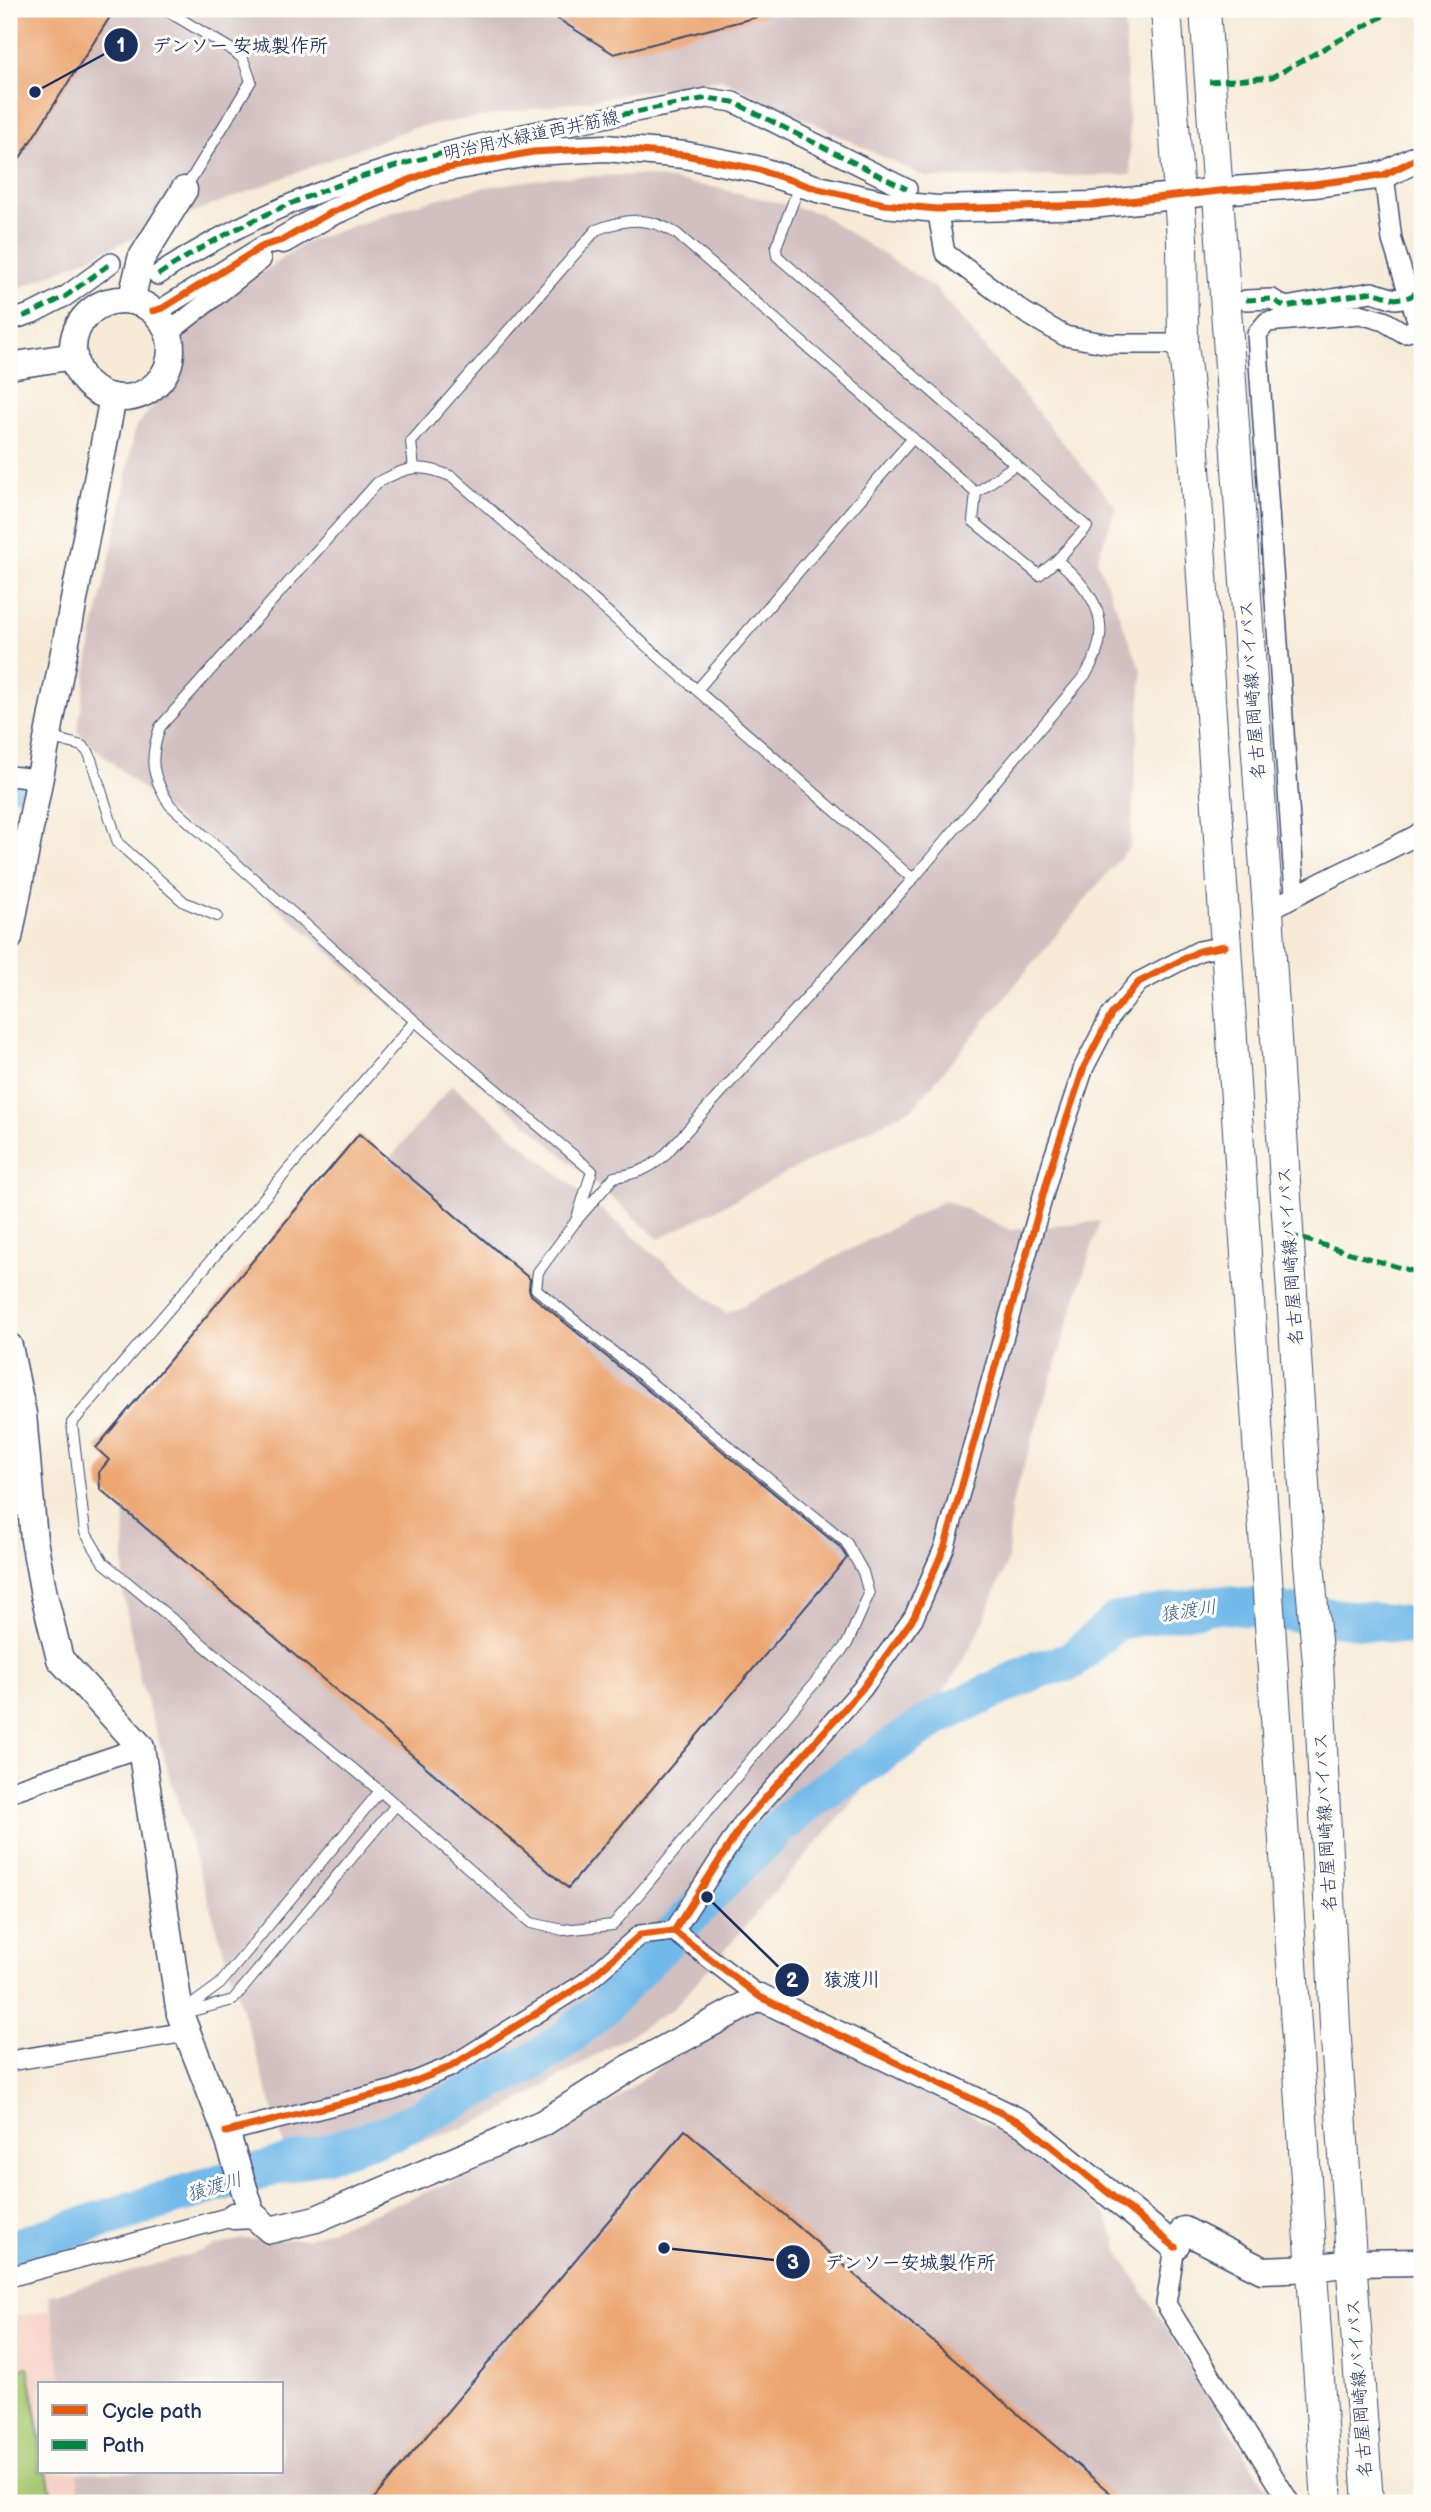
<svg xmlns="http://www.w3.org/2000/svg" width="1431" height="2512" font-family="'Balsamiq Sans','Klee One',sans-serif">
	<rect width="100%" height="100%" fill="#fdfcf7"/>
	<filter id="ink" filterUnits="userSpaceOnUse"><feTurbulence type="fractalNoise" baseFrequency=".0143" numOctaves="2"/><feDisplacementMap in="SourceGraphic" scale="14" xChannelSelector="R" yChannelSelector="G"/><feConvolveMatrix kernelMatrix="1 2 1 2 8 2 1 2 1" color-interpolation-filters="sRGB"/></filter>
	<filter id="wash" filterUnits="userSpaceOnUse"><feTurbulence type="fractalNoise" baseFrequency=".00686" numOctaves="4" result="noise"/><feDisplacementMap in="SourceGraphic" scale="28" xChannelSelector="R" yChannelSelector="G"/><feGaussianBlur stdDeviation="1.57" result="paint"/><feColorMatrix in="noise" values="0 0 0 0 0 0 0 0 0 0 0 0 0 0 0 0 0 1.4 0 .05"/><feComposite in="paint" operator="in"/></filter>
	<g filter="url(#wash)">
		<rect width="100%" height="100%" fill="#f7ebd8"/>
		<polygon fill="#f7d1c6" points="110,2297 128,2384 40,2384 40,2472 146,2472 153,2503 9,2503 9,2318"/>
		<g fill="#d2bfbf">
			<polygon points="9,9 1124,9 1131,175 927,178 721,79 412,128 174,220 9,293"/>
			<polygon points="640,175 722,189 819,213 935,288 1116,507 1097,560 1142,672 1130,846 914,1107 659,1239 77,732 93,634 120,513 135,428 183,370 185,331 194,321 304,243 413,205 479,188 555,177"/>
			<polygon points="452,1085 726,1314 945,1200 1011,1230 1100,1221 1011,1508 1008,1560 981,1627 954,1677 908,1738 673,2009 498,2114 449,2133 303,2175 291,2168 140,1680 123,1592 126,1471"/>
			<polygon points="766,1993 1026,2147 1107,2216 1122,2258 1276,2503 82,2503 77,2472 282,2472 282,2384 63,2384 49,2296 241,2239 306,2239 517,2156 613,2102 748,1998"/>
		</g>
		<polygon fill="#a8c972" stroke="#627c68" stroke-width="2" points="28,2367 40,2435 40,2472 47,2472 53,2503 9,2503 9,2370"/>
		<g fill="none" stroke-linecap="round" stroke-linejoin="round">
			<polyline stroke="#71b9e9" stroke-width="23" points="9,787 14,787"/>
			<polyline stroke="#71b9e9" stroke-width="38" points="9,2249 218,2183 322,2154 392,2132 532,2062 563,2041 598,2012 738,1866 805,1804 939,1716 1039,1669 1070,1662 1117,1621 1217,1604 1422,1627"/>
		</g>
		<g id="blocks">
			<g fill="#eca56f">
				<polygon points="9,9 115,9 9,175"/>
				<polygon points="542,9 764,9 765,15 614,54"/>
				<polygon points="359,1134 530,1279 529,1289 531,1295 840,1547 847,1558 568,1888 100,1489 99,1472 109,1460 96,1448"/>
				<polygon points="685,2130 1122,2503 370,2503"/>
			</g>
		</g>
	</g>
	<g filter="url(#ink)">
		<use href="#blocks" fill-opacity="0" stroke="#3c4b70" stroke-width="2"/>
		<g fill="none" stroke-linecap="round" stroke-linejoin="round">
			<g stroke="#3c4b70" stroke-width="12">
				<g id="lane">
					<polyline points="164,9 234,51 243,59 251,81 185,189"/>
					<polyline points="800,184 776,247 777,256 1087,527 1057,560"/>
					<path d="M414,468L411,442L596,230C626,218 649,216 677,234L976,493L973,521L1039,575L1057,560C1096,593 1116,626 1086,674L913,879L664,1156C648,1170 635,1174 614,1177L576,1221L592,1171L415,1021L170,805C151,775 149,760 160,727L377,483C408,466 420,463 453,477L913,879"/>
					<polyline points="976,493 1016,464"/>
					<polyline points="697,690 913,438"/>
					<polyline points="49,737 82,746 89,753 118,843 184,902 217,916"/>
					<polyline points="415,1021 72,1423 85,1532 103,1562 380,1791 531,1923 563,1930 613,1925 847,1644 869,1594 863,1572 846,1542 536,1289 538,1272 576,1221"/>
					<polyline points="186,2009 220,1984 380,1791"/>
					<polyline points="181,2014 233,2000 396,1805"/>
				</g>
			</g>
			<g stroke="#3c4b70" stroke-width="22">
				<g id="street">
					<polyline points="1384,175 1392,240 1422,336"/>
					<polyline points="937,209 945,253 1024,312 1065,336 1109,344 1183,344"/>
					<path d="M158,275C328,161 512,137 707,98L733,102L907,189"/>
					<polyline points="1246,300 1272,299 1285,307 1372,292 1395,299 1409,297 1422,290"/>
					<polyline points="153,311 163,308 263,246 283,240"/>
					<polyline points="9,321 33,313 66,296 111,263"/>
					<polyline points="168,333 261,260"/>
					<polyline points="9,776 40,779"/>
					<polyline points="1295,894 1257,334 1267,322 1360,314 1384,321 1404,333 1420,328"/>
					<path d="M1268,911C1315,883 1366,862 1415,836L1422,831"/>
					<polyline points="9,1505 30,1506"/>
					<polyline points="9,1792 141,1747"/>
					<polyline points="674,1931 760,1997"/>
					<polyline points="9,2061 186,2032"/>
					<polyline points="226,2132 394,2090 450,2067 585,1983 640,1935 674,1931 744,1822 862,1689 914,1617 945,1546 1053,1160 1084,1067 1111,1015 1139,982 1199,951 1225,946"/>
					<polyline points="1175,2247 1166,2304 1290,2503"/>
					<polyline points="9,2277 234,2216"/>
				</g>
			</g>
			<g stroke="#3c4b70" stroke-width="29">
				<g id="secondary">
					<polyline points="283,240 326,215 364,198 432,171 533,152 605,148 685,155 756,169 818,189 884,204 937,209 1092,205 1219,191 1314,184 1384,175 1422,156"/>
					<circle cx="122" cy="349" r="49"/>
					<polyline points="131,301 141,259 184,190"/>
					<polyline points="9,366 74,356"/>
					<polyline points="9,938 113,397"/>
					<polyline points="9,1346 23,1414 34,1540 44,1595 60,1659 141,1747 180,2014 226,2132 249,2204"/>
					<polyline points="234,2216 253,2215 270,2230 316,2219 543,2123 634,2065 760,1997 1024,2124 1175,2247 1184,2230 1262,2270 1313,2268 1350,2263 1422,2262"/>
				</g>
			</g>
			<g stroke="#3c4b70" stroke-width="32">
				<g id="primary">
					<polyline points="1166,9 1182,239 1183,344 1192,422 1327,2503"/>
					<polyline points="1205,9 1268,911 1309,1563 1318,1663 1335,2025 1368,2503"/>
				</g>
			</g>
			<use href="#lane" stroke="#fff" stroke-width="10"/>
			<use href="#street" stroke="#fff" stroke-width="19"/>
			<use href="#secondary" stroke="#fff" stroke-width="26"/>
			<use href="#primary" stroke="#fff" stroke-width="30"/>
			<g stroke="#00873e" stroke-width="5" stroke-dasharray="10 5" stroke-linecap="butt">
				<polyline points="1209,82 1272,77 1396,9"/>
				<path d="M158,275C328,161 512,137 707,98L733,102L907,189"/>
				<polyline points="1246,300 1272,299 1285,307 1372,292 1395,299 1409,297 1422,290"/>
				<polyline points="9,321 33,313 66,296 111,263"/>
				<polyline points="1289,1235 1422,1274"/>
			</g>
			<g stroke="#fdfcf7" stroke-width="11">
				<g id="cycleway">
					<polyline points="153,311 163,308 263,246 283,240 326,215 364,198 432,171 533,152 605,148 685,155 756,169 818,189 884,204 937,209 1092,205 1219,191 1314,184 1384,175 1422,156"/>
					<polyline points="674,1931 760,1997 1024,2124 1175,2247"/>
					<polyline points="226,2132 394,2090 450,2067 585,1983 640,1935 674,1931 744,1822 862,1689 914,1617 945,1546 1053,1160 1084,1067 1111,1015 1139,982 1199,951 1225,946"/>
				</g>
			</g>
			<use href="#cycleway" stroke="#e8590c" stroke-width="7"/>
		</g>
	</g>
	<g text-anchor="middle" stroke-width="6" stroke-linejoin="round" paint-order="stroke">
		<g font-size="18" fill="#1b2f5e" stroke="#fdfcf7">
			<text transform="translate(531 135) rotate(-12)" y="6">明治用水緑道西井筋線</text>
			<text transform="translate(1252 690) rotate(-94)" y="6">名古屋岡崎線バイパス</text>
			<text transform="translate(1290 1256) rotate(-94)" y="6">名古屋岡崎線バイパス</text>
			<text transform="translate(1325 1822) rotate(-93)" y="6">名古屋岡崎線バイパス</text>
			<text transform="translate(1359 2388) rotate(-94)" y="6">名古屋岡崎線バイパス</text>
		</g>
		<g font-size="19" font-style="italic" fill="#355888" stroke="#fdfcf7">
			<text transform="translate(1188 1610) rotate(-8)" y="7">猿渡川</text>
			<text transform="translate(214 2186) rotate(-17)" y="7">猿渡川</text>
		</g>
	</g>
	<path fill="none" stroke="#1b2f5e" stroke-width="2.5" d="M35 92L121 45M707 1897L792 1980M664 2248L793 2262"/>
	<g fill="#1b2f5e" stroke="#fdfcf7" stroke-width="2.5">
		<circle cx="35" cy="92" r="7"/>
		<circle cx="707" cy="1897" r="7"/>
		<circle cx="664" cy="2248" r="7"/>
		<circle cx="121" cy="45" r="18"/>
		<circle cx="792" cy="1980" r="18"/>
		<circle cx="793" cy="2262" r="18"/>
	</g>
	<g font-size="21" text-anchor="middle" font-weight="bold" fill="#fff">
		<text x="121" y="52">1</text>
		<text x="792" y="1987">2</text>
		<text x="793" y="2269">3</text>
	</g>
	<g font-size="19" text-anchor="middle" font-weight="bold" fill="#1b2f5e" stroke="#fdfcf7" stroke-width="6" stroke-linejoin="round" paint-order="stroke">
		<text x="240" y="52">デンソー 安城製作所</text>
		<text x="852" y="1986">猿渡川</text>
		<text x="910" y="2269">デンソー安城製作所</text>
	</g>
	<rect width="1431" height="2512" fill="none" stroke="#fdfcf7" stroke-width="35"/>
	<rect x="38" y="2382" width="245" height="91" fill="#fdfcf7" stroke="#a3aaba" stroke-width="2"/>
	<rect x="52" y="2405" width="35" height="10" fill="#e8590c" stroke="#a3aaba" stroke-width="2"/>
	<text x="102" y="2418" font-size="21" fill="#1b2f5e">Cycle path</text>
	<rect x="52" y="2440" width="35" height="10" fill="#00873e" stroke="#a3aaba" stroke-width="2"/>
	<text x="102" y="2452" font-size="21" fill="#1b2f5e">Path</text>
</svg>
